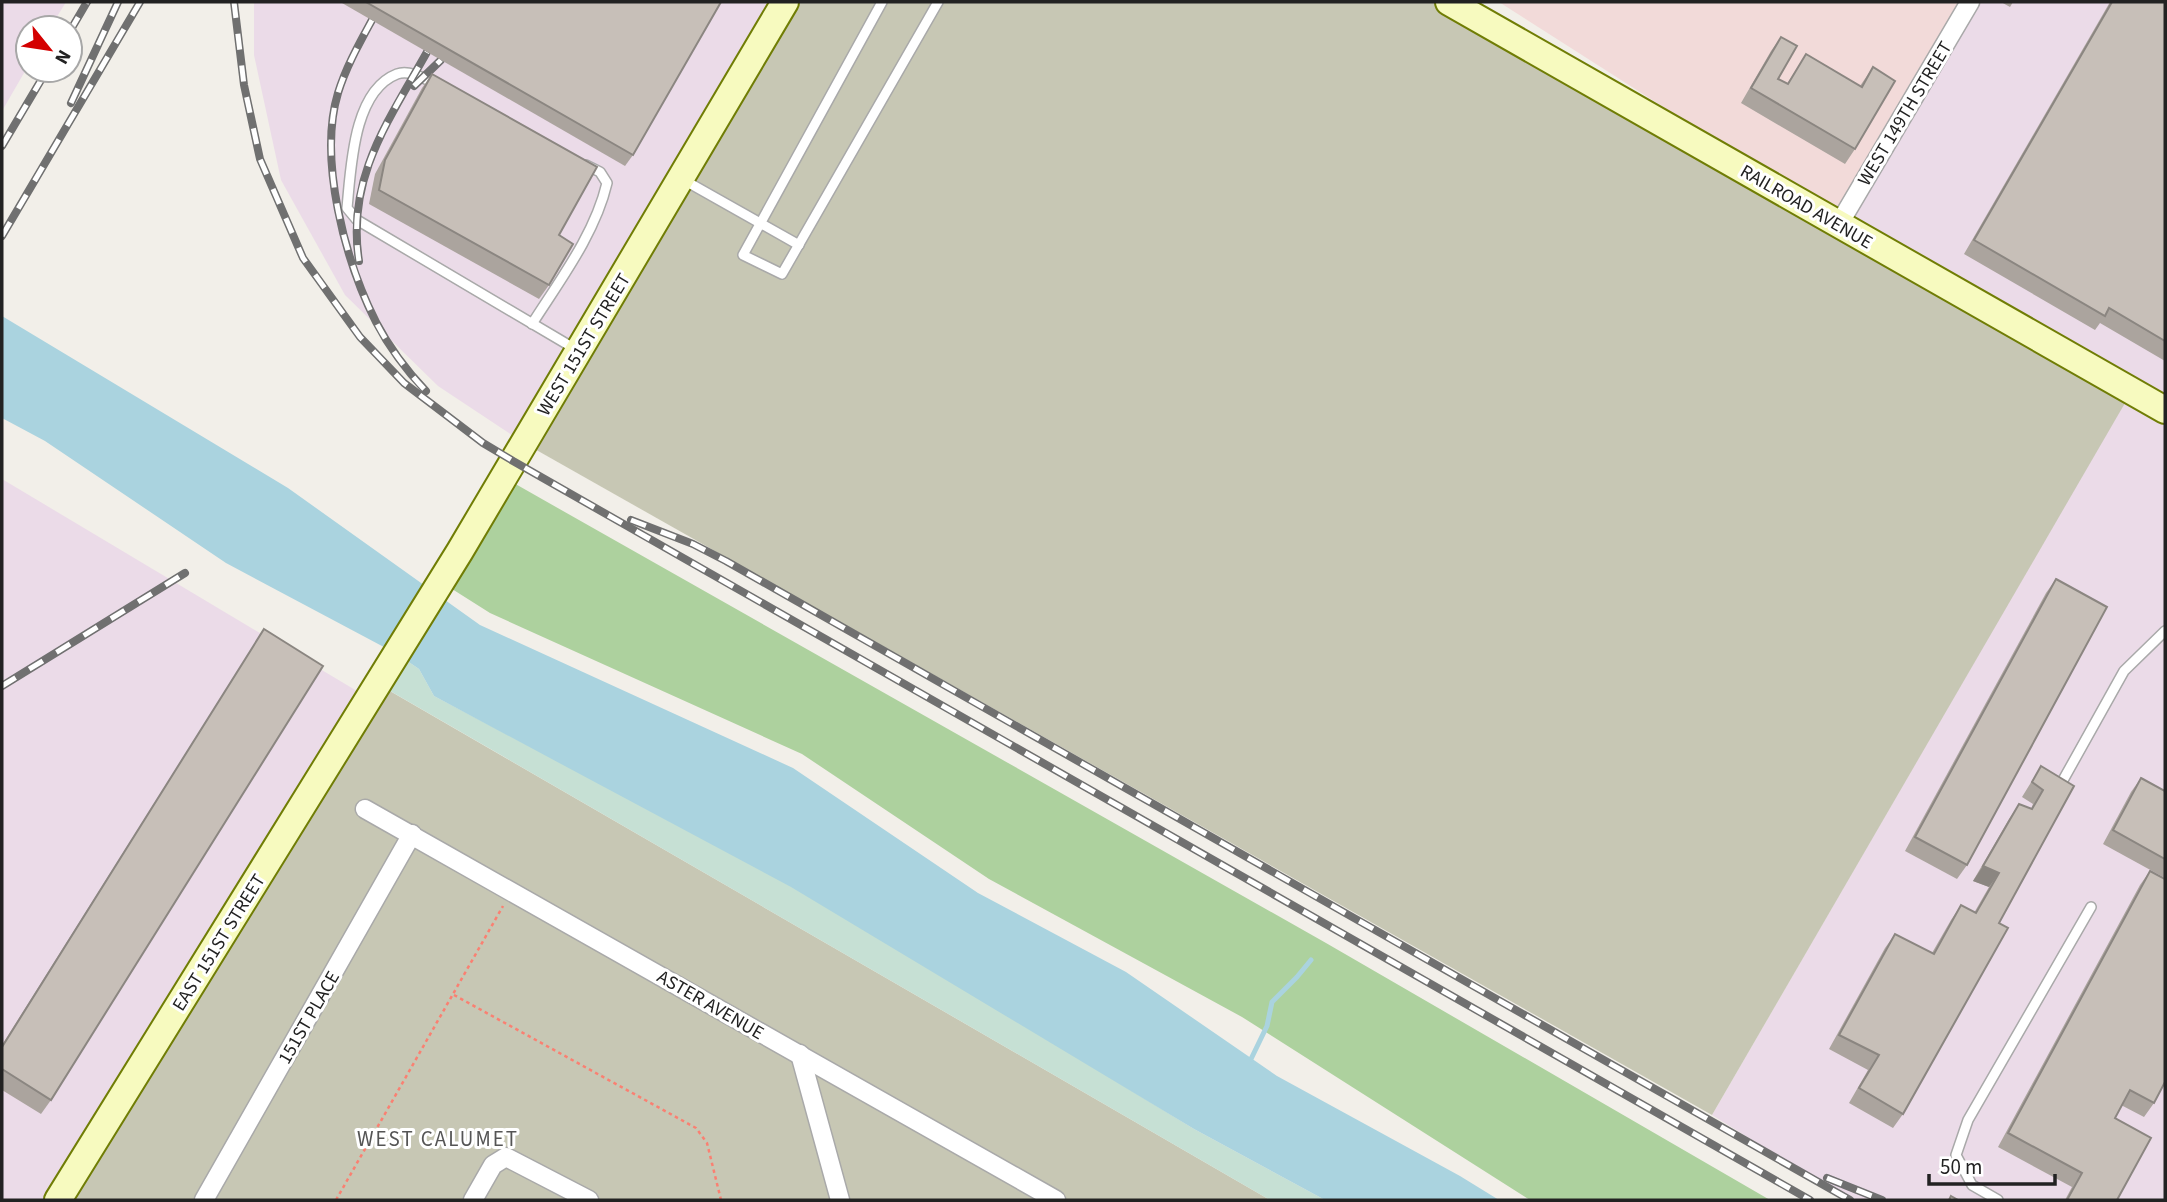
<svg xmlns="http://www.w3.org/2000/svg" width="2167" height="1202" font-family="'Source Sans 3',sans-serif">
	<rect width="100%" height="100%" fill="#f2efe9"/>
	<polygon fill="#f2dad9" points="1499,2 1964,2 1837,218"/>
	<g fill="#ebdbe8">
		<polygon points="2,2 66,2 50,28 28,28 28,66 2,111"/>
		<polygon points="254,2 784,2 524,443 438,386 345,295 281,180 254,55"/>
		<polygon points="1970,2 2165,2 2165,1200 1849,1200 1712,1115 2131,391 1839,224"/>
		<polygon points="2,479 372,700 58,1200 2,1200"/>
	</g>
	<g fill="#c7c7b4">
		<polygon points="784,2 1449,2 2132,391 1712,1115 524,443"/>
		<polygon points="383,687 1270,1200 64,1200"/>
	</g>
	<polygon fill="#add19e" points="503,477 1326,943 1770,1200 1530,1200 1242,1017 989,879 802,754 490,613 441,582"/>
	<polygon fill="#c6e0d4" points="397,654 419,669 434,696 796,886 1194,1129 1325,1200 1270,1200 378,684"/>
	<polygon fill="#aad3df" points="2,316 288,488 480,625 793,768 978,893 1126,972 1277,1076 1460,1176 1499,1200 1325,1200 1194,1129 791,887 434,696 419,669 397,654 226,563 45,441 2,418"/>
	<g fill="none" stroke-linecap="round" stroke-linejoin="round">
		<polyline stroke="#aad3df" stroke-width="5" points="1251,1059 1267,1026 1272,1002 1297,977 1311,960"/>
		<g stroke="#a9a9a9" stroke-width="12">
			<g id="lane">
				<polyline points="882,2 743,255 782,274 938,2"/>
				<path d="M438,85C427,80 410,69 397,74C353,91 351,168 347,208L357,220L577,350"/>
				<polyline points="682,179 799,245"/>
				<path d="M532,324C560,280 595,234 607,183L600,172L586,165"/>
				<polyline points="2062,782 2124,671 2165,631"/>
				<polyline points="1998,1200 1972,1185 1956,1155 1968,1120 2091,907"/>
			</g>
		</g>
		<g stroke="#a9a9a9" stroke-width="21">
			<g id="street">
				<polyline points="1839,224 1970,2"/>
				<polyline points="365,809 1056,1200"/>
				<polyline points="800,1054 840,1200"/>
				<polyline points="204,1200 412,834"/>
				<polyline points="473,1200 493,1165 506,1157 589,1200"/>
			</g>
		</g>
		<g stroke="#707d05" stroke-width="30">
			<g id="secondary">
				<polyline points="1449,2 2165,410"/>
				<polyline points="58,1200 460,551 785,2"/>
			</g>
		</g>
		<g stroke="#fa8072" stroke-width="2.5" stroke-dasharray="3.5 3.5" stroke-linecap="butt">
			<polyline points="454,995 696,1128 707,1143 721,1200"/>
			<polyline points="336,1200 503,906"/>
		</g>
		<use href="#lane" stroke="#fff" stroke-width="9"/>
		<use href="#street" stroke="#fff" stroke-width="18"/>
		<use href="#secondary" stroke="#f7fabf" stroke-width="26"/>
		<g stroke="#707070" stroke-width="8">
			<g id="rail">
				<polyline points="234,2 244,85 260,159 303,258 360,337 404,383 483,443 513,461 1810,1200"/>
				<path d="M372,20C359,44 346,67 338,93C318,159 345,261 376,322C389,347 406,370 426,391"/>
				<polyline points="70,31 87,2"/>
				<polyline points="414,86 441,60"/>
				<polyline points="71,103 118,2"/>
				<polyline points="2,146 47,70"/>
				<polyline points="2,236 140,2"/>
				<path d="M359,261C346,178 389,120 427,52"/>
				<polyline points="631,520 693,544 726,561 1850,1200"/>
				<polyline points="2,686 185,573"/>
				<polyline points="1827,1178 1882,1200"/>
			</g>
		</g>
		<use href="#rail" stroke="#fff" stroke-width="5" stroke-dasharray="16" stroke-linecap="butt"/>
	</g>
	<g fill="#aba49e">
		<polygon points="343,2 721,2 633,155 625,166 342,3"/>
		<polygon points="2001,2 2013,2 2010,7"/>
		<polygon points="2110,2 2165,2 2165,361 2100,323 2095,330 1964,254"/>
		<polygon points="1781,37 1778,79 1787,84 1806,54 1860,86 1873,67 1855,149 1845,164 1741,103 1771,51"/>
		<polygon points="432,74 559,235 549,285 539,299 369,204 375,174 422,88"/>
		<polygon points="2056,579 1967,865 1957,879 1905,851 2046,593"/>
		<polygon points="264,629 51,1100 41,1114 2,1090 2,1045"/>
		<polygon points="2041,766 2074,786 1999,923 1903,1114 1893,1128 1849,1103 1868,1070 1829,1049 1885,948 1895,934 1932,953 1951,920 1961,905 1974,913 1989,887 1973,881 2009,819 2019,804 2031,809 2033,804 2022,797"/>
		<polygon points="2141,778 2165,791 2165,878 2103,844 2131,792"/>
		<polygon points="2150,871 2154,1103 2144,1117 2121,1105 2115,1118 2117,1200 2065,1200 2072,1187 1998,1147 2140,885"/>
	</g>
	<polygon fill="#8b8681" points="1983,866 1999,873 1989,887 1973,881"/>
	<g fill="#c7bfb8" stroke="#8b8681" stroke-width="2">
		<polygon points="366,2 721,2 633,155"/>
		<polygon points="2112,2 2165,2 2165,341 2109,308 2105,316 1974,240"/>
		<polygon points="1781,37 1797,46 1778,79 1788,84 1806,54 1862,87 1873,67 1895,81 1855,149 1751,88"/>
		<polygon points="432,74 597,167 559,235 573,244 549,285 379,190 385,160"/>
		<polygon points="2056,579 2107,607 1967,865 1915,837"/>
		<polygon points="264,629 323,666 51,1100 2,1069 2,1047"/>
		<polygon points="2041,766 2074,786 1999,923 2008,928 1903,1114 1859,1088 1879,1055 1839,1035 1895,934 1934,954 1961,905 1976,913 1999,873 1983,866 2019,804 2032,809 2043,790 2032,782"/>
		<polygon points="2141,778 2165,791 2165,859 2113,830"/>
		<polygon points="2150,871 2165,879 2165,1082 2154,1103 2130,1090 2115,1118 2151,1138 2117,1200 2067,1200 2082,1173 2008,1133"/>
		<polygon points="1951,1196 1958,1200 1949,1200"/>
	</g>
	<g text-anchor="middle" stroke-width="6" stroke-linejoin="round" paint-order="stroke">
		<g font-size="19" fill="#222" stroke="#fff">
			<text transform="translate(1904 113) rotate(-59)" y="7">WEST 149TH STREET</text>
			<text transform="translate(1807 206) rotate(30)" y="7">RAILROAD AVENUE</text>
			<text transform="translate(583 344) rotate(-59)" y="7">WEST 151ST STREET</text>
			<text transform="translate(218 942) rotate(-58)" y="7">EAST 151ST STREET</text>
			<text transform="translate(711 1004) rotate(30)" y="7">ASTER AVENUE</text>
			<text transform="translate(308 1017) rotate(-60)" y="7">151ST PLACE</text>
		</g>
		<g font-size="21" letter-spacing="2" fill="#555" stroke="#fff">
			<text x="438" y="1146">WEST CALUMET</text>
		</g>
	</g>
	<rect width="2167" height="1202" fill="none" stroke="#222222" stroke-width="7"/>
	<g transform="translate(49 49) rotate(120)"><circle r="33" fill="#ffffff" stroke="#a7a7a7" stroke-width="2"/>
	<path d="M0-5L12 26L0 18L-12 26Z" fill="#d40000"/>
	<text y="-10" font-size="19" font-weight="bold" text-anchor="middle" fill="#222222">N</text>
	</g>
	<path d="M1929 1174v10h126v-10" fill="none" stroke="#222222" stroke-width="3.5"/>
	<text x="1940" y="1174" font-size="21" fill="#222222" stroke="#ffffff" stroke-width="5" paint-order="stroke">50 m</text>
</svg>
